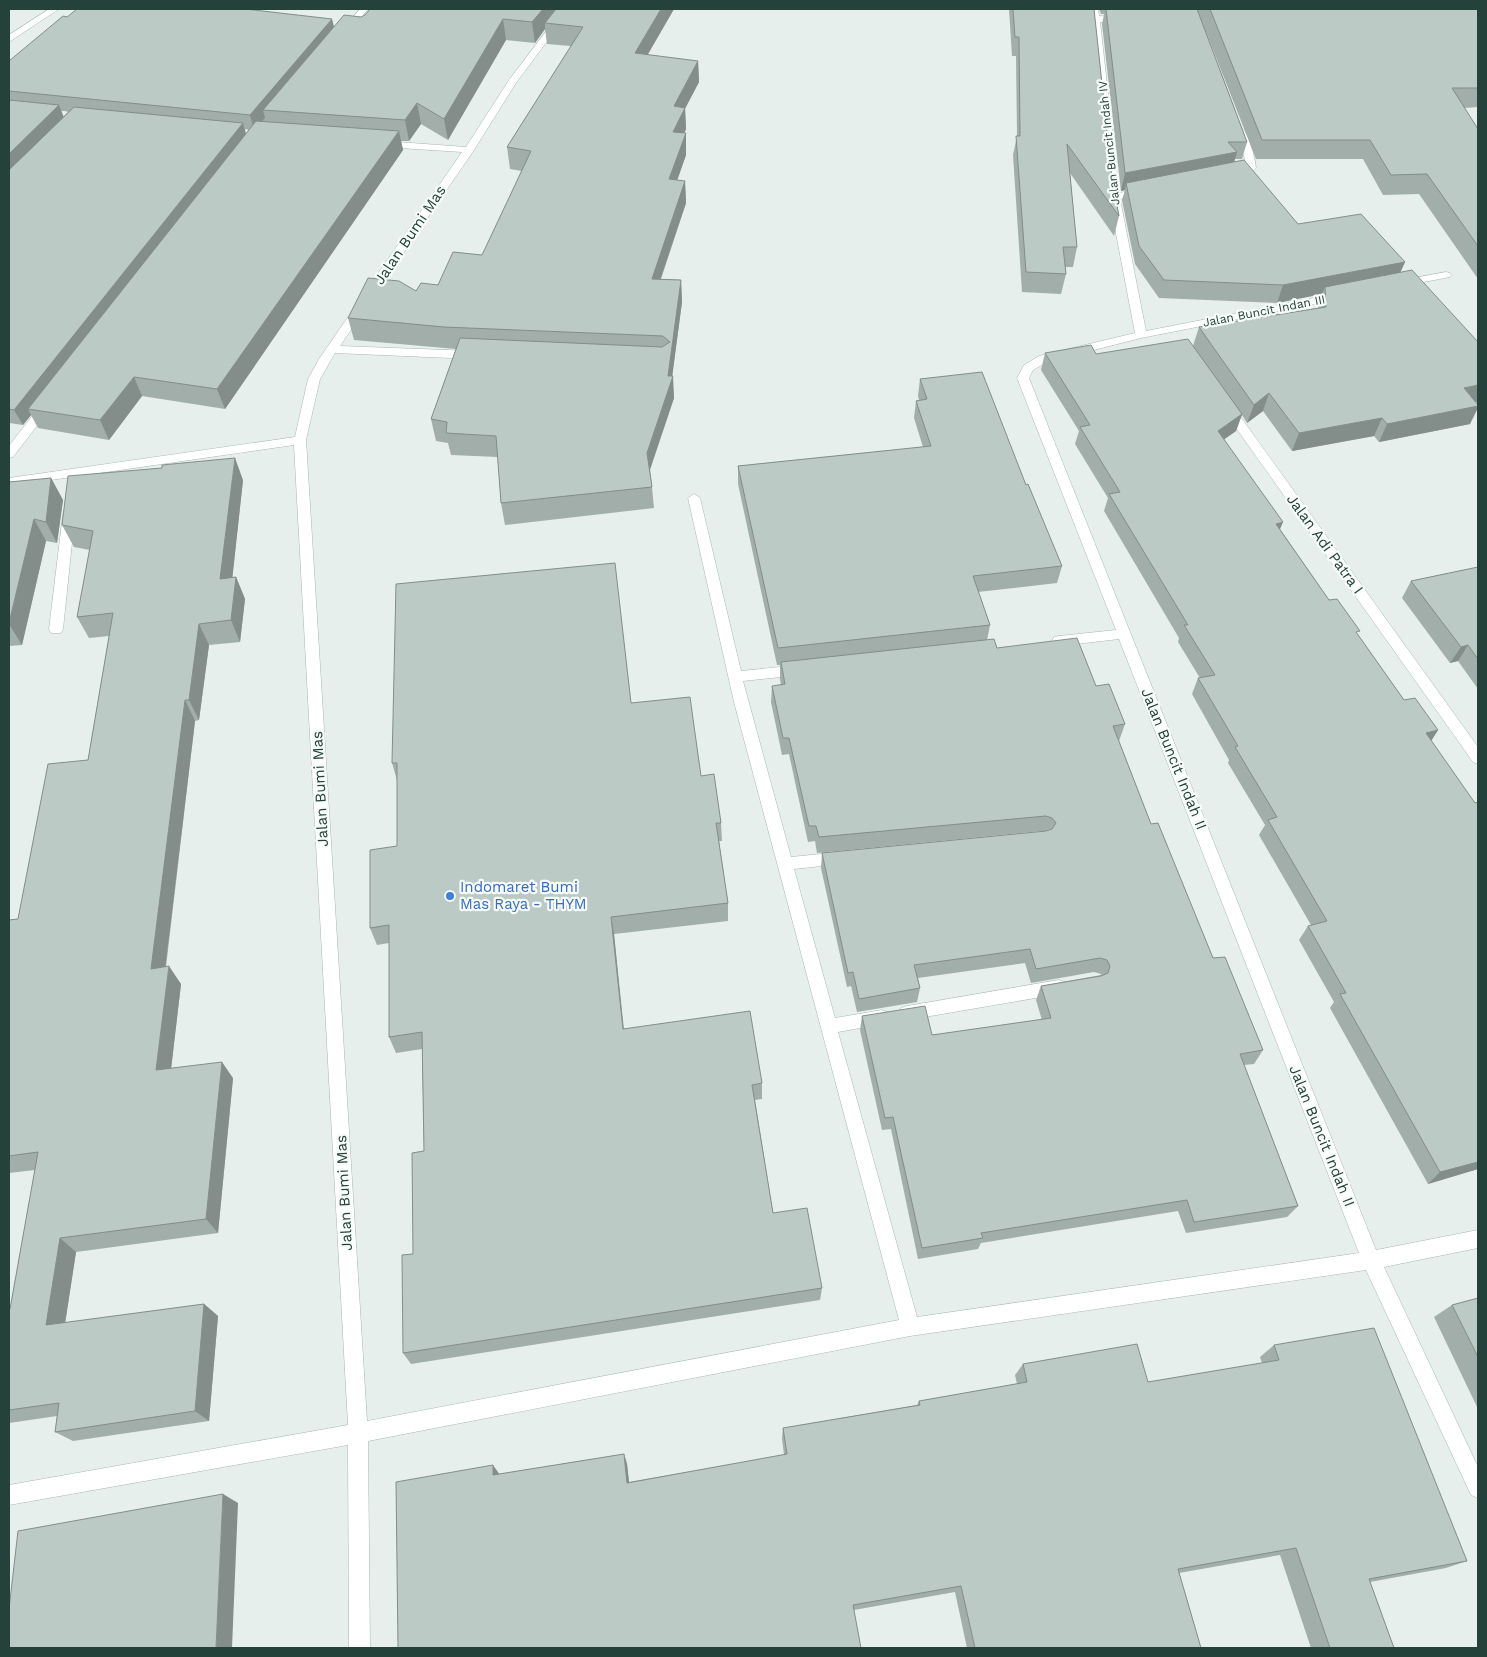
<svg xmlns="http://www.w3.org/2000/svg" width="1487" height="1657" font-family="'Work Sans',sans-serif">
	<rect width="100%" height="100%" fill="#e6efeb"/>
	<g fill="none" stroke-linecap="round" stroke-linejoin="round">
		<g stroke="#a8b8b2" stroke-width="1">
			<g id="minor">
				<polygon points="49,9 59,9 9,42 9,35"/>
				<polygon points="360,9 368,9 349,33 343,33 343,29"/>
				<polygon points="563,9 571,9 516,83 474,150 340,346 474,351 480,355 474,359 335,353 320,379 306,440 367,1421 899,1320 734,702 688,498 694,494 700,498 741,671 800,665 805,666 807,670 805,674 800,675 743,681 791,857 841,852 846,854 849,858 846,862 841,864 794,869 835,1018 882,1010 888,1012 890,1017 888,1022 882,1024 838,1032 917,1317 1359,1253 1119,639 1059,646 1054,645 1052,641 1054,637 1059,636 1116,630 1017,378 1024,365 1039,356 1135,333 1109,197 1090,9 1098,9 1099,16 1122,17 1126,20 1122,23 1100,22 1119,193 1142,189 1147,192 1146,194 1120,199 1146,331 1339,293 1344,296 1339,299 1141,338 1047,362 1033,370 1029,378 1376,1250 1478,1230 1478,1248 1384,1267 1478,1467 1478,1498 1471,1495 1366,1270 910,1336 368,1441 370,1648 349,1648 348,1445 9,1505 9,1485 348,1425 294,445 9,486 9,478 295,437 308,379 319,359 462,152 384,147 379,144 384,141 466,147 509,80"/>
				<path d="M1239,126C1248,129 1255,158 1256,168L1250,174L1231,178L1226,175L1227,173L1246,167L1245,159L1234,129Z"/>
				<polygon points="1446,272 1450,273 1451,275 1450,277 1403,286 1398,283 1403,280"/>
				<polygon points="46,402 52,406 50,409 13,457 9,458 9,446 42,403"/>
				<polygon points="1228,404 1232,405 1478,747 1478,764 1473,762 1224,411 1222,408 1224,405"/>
				<polygon points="69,510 75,514 63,629 61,633 51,633 49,629 63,514"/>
				<polygon points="1059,980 1065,982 1067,987 1065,992 1059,994 907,1020 901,1018 899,1013 901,1008 907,1006"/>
			</g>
		</g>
		<use href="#minor" fill="#fff" fill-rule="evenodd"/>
	</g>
	<g fill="#a1aea9" fill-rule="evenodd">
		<path d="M370,9H674L647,55L698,61L699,82L685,108L686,129L684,133H686V155L677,180L685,181L686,203L661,279L681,280L682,302L672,376L674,398L650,470L652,487L654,508L505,525L501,503L498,457L451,455L448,443L436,441L431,419L456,349L354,340L348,318L416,291L438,285L482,255L522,171L510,169L507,147L571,46L547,44L545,29L535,43L506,40L448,140L421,124L409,141H401L403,150L225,409L142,396L109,440L38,428L31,415L23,425L9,423V61L67,17L334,26L361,17L365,15ZM61,111H65L68,112L63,117ZM245,129L249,130L246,134Z"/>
		<polygon points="1009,9 1094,9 1112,177 1119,216 1114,236 1070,173 1077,247 1073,267 1065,267 1066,274 1061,294 1022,292 1013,155 1017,136 1016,56 1012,56"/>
		<polygon points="1099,9 1478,9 1478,107 1464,108 1478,129 1478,279 1419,194 1383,195 1363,159 1256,159 1201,19 1247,142 1242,159 1235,159 1234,162 1298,224 1405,262 1400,272 1476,402 1470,424 1379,442 1374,436 1292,451 1263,411 1247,423 1242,415 1236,431 1224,439 1280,529 1329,600 1358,635 1404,700 1438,730 1431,741 1478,1169 1428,1184 1330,1008 1334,1002 1299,940 1308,926 1311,925 1259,835 1265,825 1228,763 1229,760 1192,694 1198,678 1200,678 1178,642 1179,638 1104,511 1108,498 1075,444 1079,431 1041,370 1045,353 1096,354 1193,346 1199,327 1318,308 1318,305 1322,294 1277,303 1159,298 1135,264 1122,200 1125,190 1121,191 1102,24 1104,14 1101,14"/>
		<polygon points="920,379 1026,485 1062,566 1057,583 978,592 990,625 987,640 997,648 1096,686 1125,724 1119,741 1151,824 1213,958 1263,1050 1254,1064 1244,1065 1298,1206 1287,1217 1186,1233 1178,1211 981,1243 978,1249 918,1259 891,1129 882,1130 860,1030 862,1016 932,1035 1042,1020 1036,1000 1041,986 1101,975 1101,974 1094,972 1031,983 1025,963 918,978 920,988 917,1002 857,1012 851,986 847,987 821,868 822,853 1042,832 1041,831 817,853 815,841 808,842 789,754 782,755 771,702 772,686 781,685 780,679 780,665 777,665 738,484 738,466 923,447 914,418 916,401 919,400 918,396"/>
		<polygon points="51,478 63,500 57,543 46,541 22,645 9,646 9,482"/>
		<polygon points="243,480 232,578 236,577 245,599 240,642 209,645 199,720 195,721 166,967 181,984 171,1068 233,1078 218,1233 76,1252 65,1323 204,1304 218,1316 209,1421 73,1441 55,1432 57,1416 9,1423 9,1309 10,1309 35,1170 9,1173 9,920 18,919 88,760 109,636 89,638 77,617 90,550 74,547 62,525"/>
		<polygon points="1478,567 1478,689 1458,661 1450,663 1402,598 1411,581"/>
		<polygon points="631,703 701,776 721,823 722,841 719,841 728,903 728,921 614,934 624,1029 762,1083 762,1099 755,1100 773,1213 822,1288 820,1300 411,1364 403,1353 424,1151 422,1049 396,1053 389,1037 389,943 377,945 370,928 397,846 397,780 392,763"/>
		<polygon points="1478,1298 1478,1409 1434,1317 1452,1305"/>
		<polygon points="1274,1345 1467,1561 1446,1568 1370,1582 1394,1648 1311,1648 1280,1555 1179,1573 1201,1648 967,1648 955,1592 854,1610 499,1474 624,1454 627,1464 629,1482 784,1455 782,1438 783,1428 917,1405 919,1401 1017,1384 1015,1375 1023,1364 1148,1382 1262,1363 1260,1357"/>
	</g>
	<g fill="#838d89">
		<polygon points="543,9 561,9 545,23 545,29 535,43 532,22"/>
		<polygon points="661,9 674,9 636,75 635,53"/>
		<polygon points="332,19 336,34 263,110 265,118 254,130 250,115"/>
		<polygon points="503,19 506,40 448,140 444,119"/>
		<polygon points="698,61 699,82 675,128 674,106"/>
		<polygon points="417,103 421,124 409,141 405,120"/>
		<polygon points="59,105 65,120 9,177 9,154"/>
		<polygon points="685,108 686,129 674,154 673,132"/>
		<polygon points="243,123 247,139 28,409 31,415 23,425 14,410"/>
		<polygon points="399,131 403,150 225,409 217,389"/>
		<polygon points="686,133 686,155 670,201 669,179"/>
		<polygon points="1237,152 1232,170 1126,183 1125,190 1121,191 1125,173"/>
		<polygon points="685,181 686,203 653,301 652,279"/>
		<polygon points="1405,262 1397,280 1325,287 1322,294 1277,303 1283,285"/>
		<polygon points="681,280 682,302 672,378 673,376 674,398 648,475 647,453 668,376"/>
		<polygon points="134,377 142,396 109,440 100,420"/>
		<polygon points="1478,385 1478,402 1454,406 1464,388"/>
		<polygon points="1269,393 1263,411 1247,423 1254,405"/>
		<polygon points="1478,406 1478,408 1470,424 1379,442 1387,424"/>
		<polygon points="1242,414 1236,431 1212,448 1218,431"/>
		<polygon points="1382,418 1374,436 1292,451 1299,433"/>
		<polygon points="235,458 243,480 230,600 220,579"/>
		<polygon points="51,478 63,500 57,543 46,522"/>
		<polygon points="34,519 46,541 22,645 9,624"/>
		<polygon points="1283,522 1276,539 1276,524"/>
		<polygon points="236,577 245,599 240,642 231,620"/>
		<polygon points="199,624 209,645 199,720 189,700"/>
		<polygon points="1468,645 1458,661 1450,663 1461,647"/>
		<polygon points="185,700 195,721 163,986 151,969"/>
		<polygon points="1438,730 1428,746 1426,733"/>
		<polygon points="611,917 614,934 625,1045 623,1029"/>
		<polygon points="169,966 181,984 169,1087 156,1070"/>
		<polygon points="222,1062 233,1078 218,1233 206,1219"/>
		<polygon points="1478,1162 1478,1169 1428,1184 1440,1172"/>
		<polygon points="60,1238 76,1252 63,1337 46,1325"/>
		<polygon points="204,1304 218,1316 209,1421 195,1411"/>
		<polygon points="624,1454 627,1464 630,1491 627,1483"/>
		<polygon points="493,1465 500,1475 493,1475"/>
		<polygon points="223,1494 238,1503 232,1648 216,1648"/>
	</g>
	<g fill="#bbcac4" stroke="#838d89">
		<polygon points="77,9 245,9 332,19 250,115 9,91 9,61 63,16 67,17"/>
		<polygon points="370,9 543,9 532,22 503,19 444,119 417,103 405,120 263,110 344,15 361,17 365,15"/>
		<polygon points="556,9 661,9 635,53 698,61 674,106 685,108 673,132 686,133 669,179 685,181 652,279 681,280 668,376 673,376 647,453 652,487 501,503 496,436 446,433 447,422 431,419 460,338 662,347 670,342 663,336 444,327 348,318 368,278 399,281 416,291 421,283 438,285 453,252 482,255 531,151 507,147 583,27 545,23"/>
		<polygon points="1013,9 1094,9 1112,177 1119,216 1067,144 1077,247 1063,247 1066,274 1026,272 1016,136 1020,136 1019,37 1015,37"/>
		<polygon points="1106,9 1197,9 1247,142 1228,142 1237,152 1125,173"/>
		<polygon points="1210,9 1478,9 1478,88 1452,88 1478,129 1478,246 1427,174 1391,175 1370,140 1262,140"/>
		<polygon points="9,100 59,105 9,154"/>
		<polygon points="74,107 243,123 14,410 9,409 9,170"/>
		<polygon points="256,121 399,131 217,389 134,377 100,420 28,409"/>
		<polygon points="1244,160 1298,224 1361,214 1405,262 1283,285 1164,280 1139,246 1126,183"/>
		<polygon points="1412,270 1478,342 1478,385 1464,388 1478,405 1478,406 1387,424 1382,418 1299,433 1269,393 1254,405 1199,327 1326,307 1325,287"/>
		<polygon points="1188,339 1242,414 1218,431 1283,522 1276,524 1329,600 1337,599 1360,631 1356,632 1404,700 1415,698 1438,730 1426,733 1475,803 1478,802 1478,1162 1440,1172 1340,994 1346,993 1308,926 1327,921 1268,820 1277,817 1235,747 1238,746 1198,678 1215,675 1184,625 1188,625 1109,494 1120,492 1080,427 1090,425 1045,353 1091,345 1096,354"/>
		<polygon points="982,372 1026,485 1028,484 1062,566 973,576 990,625 778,648 738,466 931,446 916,401 927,399 920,379"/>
		<polygon points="235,458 220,579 236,577 231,620 199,624 189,700 185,700 151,969 169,966 156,1070 222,1062 206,1219 60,1238 46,1325 204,1304 195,1411 55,1432 59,1403 9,1410 9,1309 10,1309 38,1152 9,1156 9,920 18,919 48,764 88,760 113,613 77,617 93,531 62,525 68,476 162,468 162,465"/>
		<polygon points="51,478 46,522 34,519 9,623 9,482"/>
		<polygon points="615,563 631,703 690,697 701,776 714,774 721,823 716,823 728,903 611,917 623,1029 750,1011 762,1083 752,1085 773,1213 807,1208 822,1288 403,1353 402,1255 413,1254 412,1153 424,1151 422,1032 389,1037 389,925 370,928 370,850 397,846 397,763 392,763 396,584"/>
		<polygon points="1478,567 1478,659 1468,645 1461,647 1411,581"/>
		<polygon points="1077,638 1096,686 1109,684 1125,724 1113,726 1151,824 1158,823 1213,958 1225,957 1263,1050 1240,1054 1298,1206 1194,1222 1187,1200 981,1233 983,1238 922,1248 893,1117 885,1118 862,1016 925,1006 932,1035 1051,1018 1041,986 1101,976 1108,973 1110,966 1107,960 1100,958 1036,969 1030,949 914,965 920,988 859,999 853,972 848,973 822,853 1046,831 1052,829 1056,823 1052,818 1046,816 819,837 816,826 809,826 789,738 783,738 772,686 785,684 781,662 994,639 997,648"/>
		<polygon points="1478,1298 1478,1357 1452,1305"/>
		<polygon points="1374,1328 1467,1561 1369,1579 1394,1648 1330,1648 1296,1548 1178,1569 1201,1648 975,1648 961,1586 853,1605 861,1648 398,1648 396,1482 493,1465 493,1475 624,1454 627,1483 787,1454 783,1428 920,1405 919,1401 1027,1382 1023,1364 1137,1344 1148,1382 1279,1360 1274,1345"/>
		<polygon points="223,1494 216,1648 9,1648 9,1609 18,1531"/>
	</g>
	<circle fill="#3f7fe0" stroke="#f7fbf9" stroke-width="2" cx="450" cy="896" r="5"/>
	<g text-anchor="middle" stroke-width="4.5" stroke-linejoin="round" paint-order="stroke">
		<g font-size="12" fill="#24423a" stroke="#f7fbf9">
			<text transform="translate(1109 143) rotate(-96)" y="4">Jalan Buncit Indah IV</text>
			<text transform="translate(1264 311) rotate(-11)" y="4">Jalan Buncit Indan III</text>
		</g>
		<g font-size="15" fill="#24423a" stroke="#f7fbf9">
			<text transform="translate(410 235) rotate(-56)" y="5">Jalan Bumi Mas</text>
			<text transform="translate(1325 544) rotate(54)" y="5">Jalan Adi Patra I</text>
			<text transform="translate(1174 759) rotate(68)" y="5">Jalan Buncit Indah II</text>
			<text transform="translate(320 789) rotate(-93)" y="5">Jalan Bumi Mas</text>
			<text transform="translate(1322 1136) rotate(68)" y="5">Jalan Buncit Indah II</text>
			<text transform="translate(344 1193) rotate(-93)" y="5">Jalan Bumi Mas</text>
		</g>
		<g font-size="15" fill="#366cbe" stroke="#f7fbf9" text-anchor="start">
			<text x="460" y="892">Indomaret Bumi<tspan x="460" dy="17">Mas Raya - THYM</tspan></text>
		</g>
	</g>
	<rect width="1487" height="1657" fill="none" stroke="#24423a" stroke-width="20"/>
</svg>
